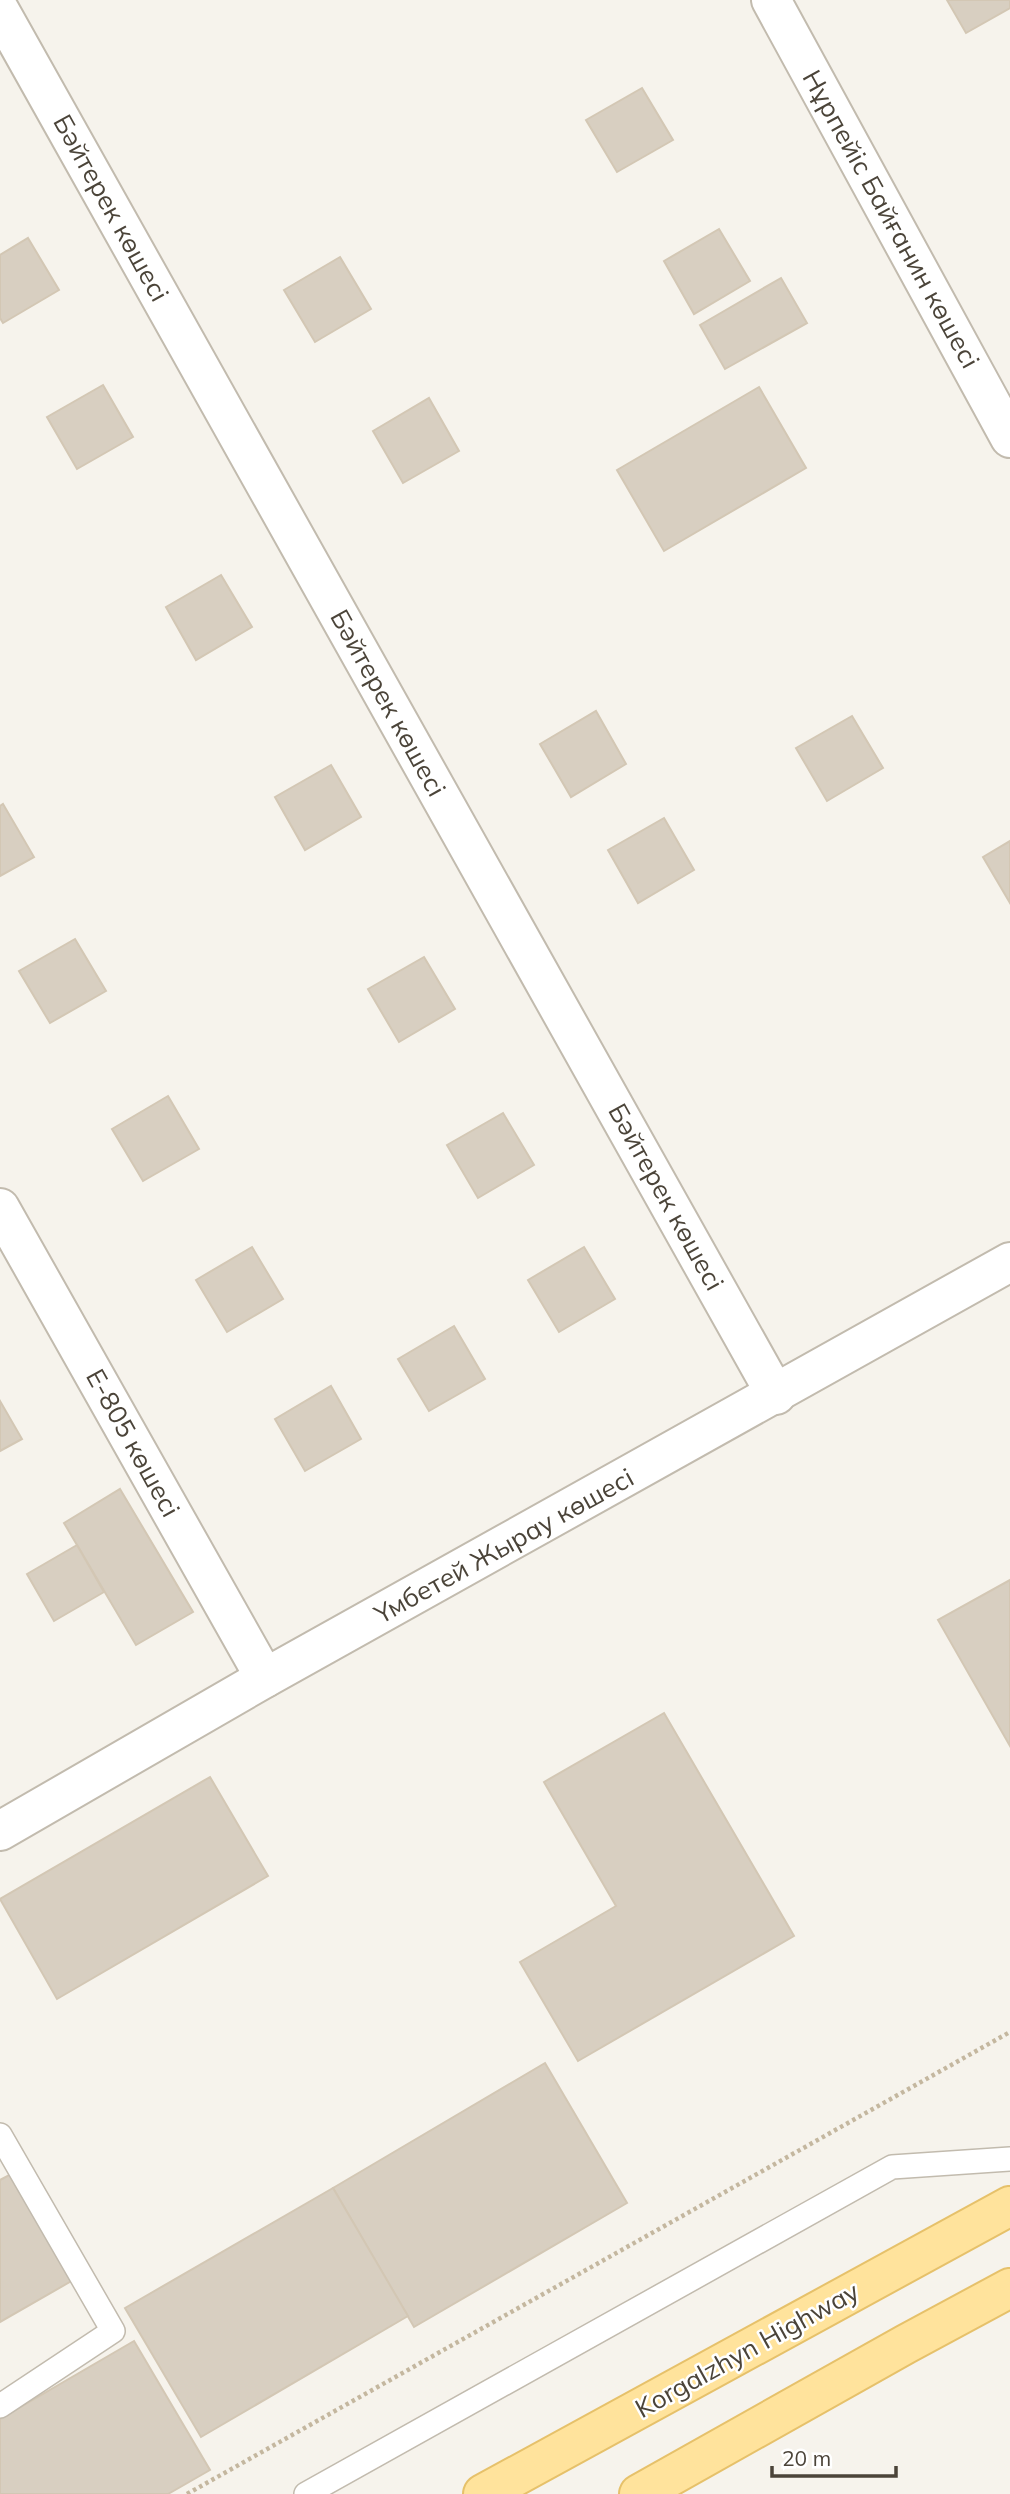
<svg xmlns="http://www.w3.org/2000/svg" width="1010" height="2494" font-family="Mulish,sans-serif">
	<rect width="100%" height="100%" fill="#f6f3ec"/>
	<g fill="#d8cfc1" stroke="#d3c7b4" stroke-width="2">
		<polygon points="947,0 1010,0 1010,8 966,33"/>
		<polygon points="642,88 673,140 617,172 586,120"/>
		<polygon points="719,229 750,281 694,314 664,261"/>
		<polygon points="28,238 59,290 3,323 0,318 0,255"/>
		<polygon points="340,257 371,309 315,342 284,290"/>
		<polygon points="781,278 807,323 725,369 700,325"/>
		<polygon points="103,385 133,437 77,469 47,417"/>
		<polygon points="759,387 806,468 664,551 617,470"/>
		<polygon points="429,398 459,451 403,483 373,431"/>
		<polygon points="221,575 252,627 196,660 166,607"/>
		<polygon points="596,711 626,764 571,797 540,744"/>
		<polygon points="852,716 883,768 827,801 796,748"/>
		<polygon points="331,765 361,817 305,850 275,797"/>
		<polygon points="3,804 34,857 0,876 0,806"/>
		<polygon points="664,818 694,870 638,903 608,850"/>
		<polygon points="1010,841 1010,903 983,857"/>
		<polygon points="75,939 106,991 50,1023 19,971"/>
		<polygon points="424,957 455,1009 399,1042 368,989"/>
		<polygon points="168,1096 199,1149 143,1181 112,1129"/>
		<polygon points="503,1113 534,1165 478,1198 447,1145"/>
		<polygon points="252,1247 283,1299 227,1332 196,1280"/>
		<polygon points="584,1247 615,1299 559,1332 528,1280"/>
		<polygon points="454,1326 485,1379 429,1411 398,1359"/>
		<polygon points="331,1386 361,1439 305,1471 275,1419"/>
		<polygon points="0,1401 22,1439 0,1451"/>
		<polygon points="120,1489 193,1612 136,1645 64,1523"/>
		<polygon points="77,1545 104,1592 54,1621 27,1574"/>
		<polygon points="1010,1580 1010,1746 938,1620"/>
		<polygon points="664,1713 794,1936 578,2061 520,1962 616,1906 544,1782"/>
		<polygon points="210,1777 268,1876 57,1999 0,1899"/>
		<polygon points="545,2063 627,2203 414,2327 333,2188"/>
		<polygon points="13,2173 75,2279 0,2322 0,2180"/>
		<polygon points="333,2188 408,2316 201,2437 125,2308"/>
		<polygon points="134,2341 210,2470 168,2494 0,2494 0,2419"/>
	</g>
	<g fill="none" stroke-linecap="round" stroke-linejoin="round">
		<g stroke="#c2bbae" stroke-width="26">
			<g id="service">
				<polyline points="0,2135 113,2331 0,2406"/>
				<polyline points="306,2494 892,2167 1010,2159"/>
			</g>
		</g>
		<g stroke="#c2bbae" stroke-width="42">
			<g id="minor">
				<polyline points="0,11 776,1395"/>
				<polyline points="0,1208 265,1678"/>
				<polyline points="0,1831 265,1678 1010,1262"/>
			</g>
		</g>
		<g stroke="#c2bbae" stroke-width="42">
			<polyline id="tertiary" points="771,0 1010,438"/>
		</g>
		<g stroke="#e6c16a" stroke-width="42">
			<g id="primary">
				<polyline points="483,2494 1010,2206"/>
				<polyline points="639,2494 906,2344 1010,2288"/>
			</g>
		</g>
		<polyline stroke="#c4b79f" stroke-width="4.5" stroke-dasharray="3.5 3.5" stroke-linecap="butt" points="187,2494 1010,2032"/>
		<use href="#service" stroke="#fff" stroke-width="23"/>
		<use href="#minor" stroke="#fff" stroke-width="38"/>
		<use href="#tertiary" stroke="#fff" stroke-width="38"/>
		<use href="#primary" stroke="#ffe39c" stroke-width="38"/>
	</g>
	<g text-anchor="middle" stroke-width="5" stroke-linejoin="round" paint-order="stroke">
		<g font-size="26" fill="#4b4439" stroke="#fff">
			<text transform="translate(111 208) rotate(61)" y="9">Бәйтерек көшесі</text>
			<text transform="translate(891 219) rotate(61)" y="9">Нұрпейіс Байғанин көшесі</text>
			<text transform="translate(388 703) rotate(61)" y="9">Бәйтерек көшесі</text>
			<text transform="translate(666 1197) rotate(61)" y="9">Бәйтерек көшесі</text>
			<text transform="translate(133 1443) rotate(61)" y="9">Е-805 көшесі</text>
			<text transform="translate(504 1546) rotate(-29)" y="9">Үмбетей Жырау көшесі</text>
			<text transform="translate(747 2350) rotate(-29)" y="9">Korgalzhyn Highway</text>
		</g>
	</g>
	<path d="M772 2466v10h124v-10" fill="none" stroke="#4b4439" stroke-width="3.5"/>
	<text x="782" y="2466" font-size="21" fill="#4b4439" stroke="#ffffff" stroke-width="5" paint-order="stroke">20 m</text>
</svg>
